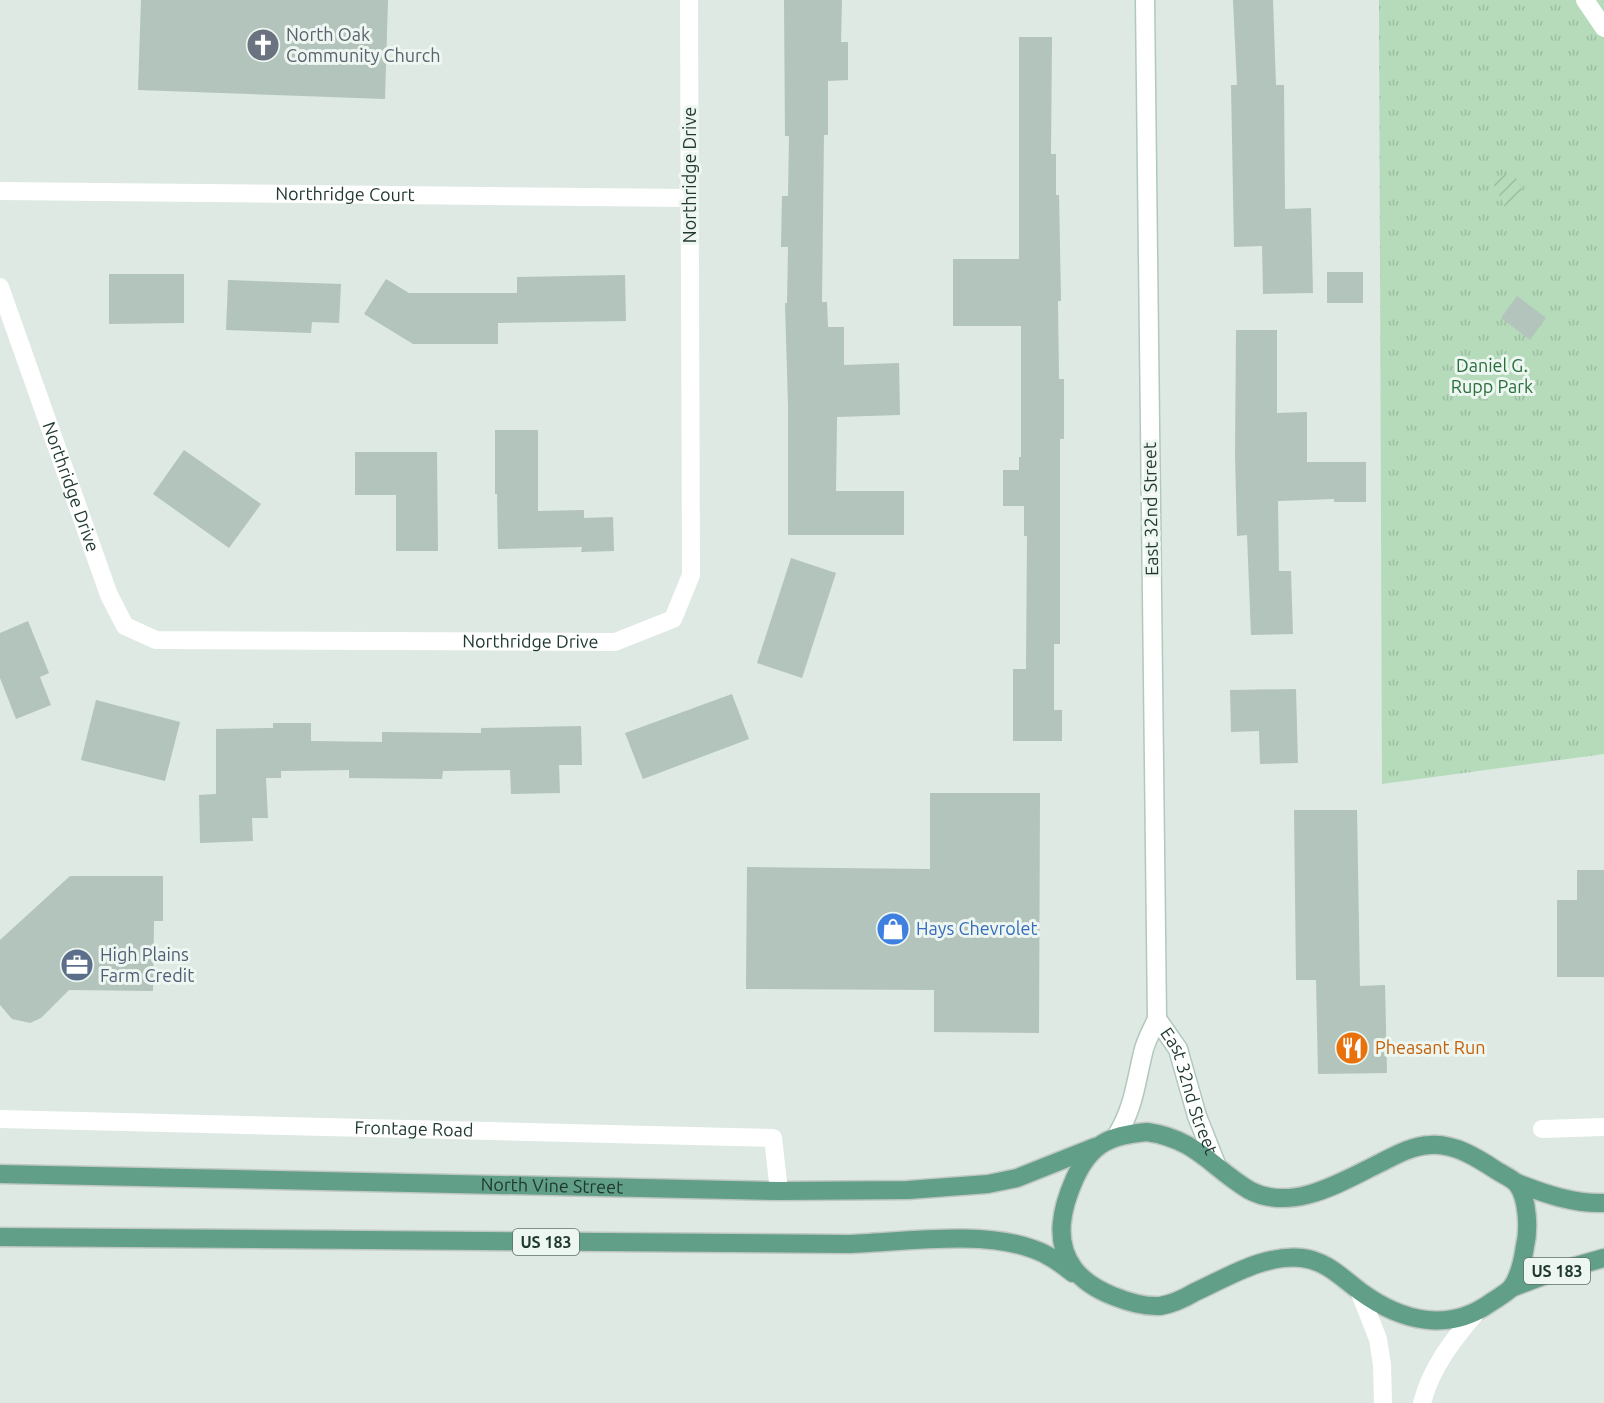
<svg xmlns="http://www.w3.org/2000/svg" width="1604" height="1403" font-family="Ubuntu,sans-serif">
	<defs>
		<pattern id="park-tufts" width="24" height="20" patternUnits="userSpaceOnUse" patternTransform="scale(1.5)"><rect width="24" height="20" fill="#b5dbbb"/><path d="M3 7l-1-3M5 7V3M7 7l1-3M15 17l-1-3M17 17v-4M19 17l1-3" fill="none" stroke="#9bbda1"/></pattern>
		<pattern id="garden-furrows" width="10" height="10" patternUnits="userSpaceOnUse" patternTransform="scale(1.5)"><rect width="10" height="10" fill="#b5dbbb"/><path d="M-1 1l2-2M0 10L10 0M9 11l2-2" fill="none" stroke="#9bbda1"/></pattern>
	</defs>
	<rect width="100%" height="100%" fill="#dde9e2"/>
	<polygon fill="url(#park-tufts)" points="1379,0 1604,0 1604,754 1382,784"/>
	<polygon fill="url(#garden-furrows)" points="1513,171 1525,196 1505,207 1492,181"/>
	<g fill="#b2c4bb">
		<polygon points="141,0 388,0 385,99 138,90"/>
		<polygon points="784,0 842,0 841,42 848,42 848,80 828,81 828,135 824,135 822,302 827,302 828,327 844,327 844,365 899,363 900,415 837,417 836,491 904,491 904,535 788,535 788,406 785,303 787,303 788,247 781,247 782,196 788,196 789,136 785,136"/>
		<polygon points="1233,0 1273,0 1276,85 1284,85 1285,209 1311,208 1313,293 1263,294 1262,246 1234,247 1231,85 1237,85"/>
		<polygon points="1019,37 1052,37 1051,154 1056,154 1056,195 1059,195 1061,301 1058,301 1059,379 1064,379 1064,439 1060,439 1060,644 1054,644 1054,710 1062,710 1062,741 1013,741 1013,669 1026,669 1027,536 1024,536 1024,506 1003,506 1003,470 1019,470 1019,457 1021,457 1021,326 953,326 953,259 1019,259"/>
		<rect x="1327" y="272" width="36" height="31"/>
		<polygon points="109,274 184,274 184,323 109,324"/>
		<polygon points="625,275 626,321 498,323 498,344 413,344 364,314 386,279 409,293 517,293 517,277"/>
		<polygon points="228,280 341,284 339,323 312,322 311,333 226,330"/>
		<polygon points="1517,296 1546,318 1530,340 1501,318"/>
		<polygon points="1236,330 1277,330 1277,413 1307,412 1307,462 1366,462 1366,502 1334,502 1334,499 1278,501 1279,571 1291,571 1293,634 1251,635 1247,535 1237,536 1235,456"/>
		<polygon points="495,430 538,430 538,511 584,510 584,518 613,517 614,551 581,552 582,547 498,549 497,494 495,494"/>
		<polygon points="184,450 261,504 229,548 153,494"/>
		<polygon points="355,452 437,452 438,551 396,551 396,495 355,495"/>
		<polygon points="791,558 836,573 802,678 757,663"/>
		<polygon points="28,621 49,673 40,677 51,705 16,719 0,678 0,633"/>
		<polygon points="1296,689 1298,763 1260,764 1259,731 1231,732 1230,690"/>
		<polygon points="732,694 749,739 643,779 625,733"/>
		<polygon points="96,700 180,722 165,781 81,760"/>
		<polygon points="273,723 311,723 311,741 382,742 382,732 481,733 481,728 581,726 582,765 559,765 560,793 511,794 510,770 443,771 442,779 349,778 349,770 281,771 281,778 266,778 268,818 252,818 253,841 200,843 199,795 216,794 216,729 273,728"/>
		<polygon points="930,793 1040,793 1039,1033 934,1032 934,990 746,989 747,867 930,869"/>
		<polygon points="1294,810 1357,810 1360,986 1385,985 1387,1073 1318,1074 1316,980 1296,980"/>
		<polygon points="1577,870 1604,870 1604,977 1557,977 1557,900 1577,900"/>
		<polygon points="70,876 163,876 163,921 154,921 153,991 69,990 41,1018 30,1023 12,1019 0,1005 0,940"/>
	</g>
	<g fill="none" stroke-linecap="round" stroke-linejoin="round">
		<g stroke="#b0c9bd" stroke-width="21">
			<g id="secondary">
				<path id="s4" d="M1157,1019L1178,1049L1197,1116L1216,1164"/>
				<path d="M1116,1137C1134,1107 1135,1086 1143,1053C1145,1042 1152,1030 1157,1019L1145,0"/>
			</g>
		</g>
		<g stroke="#c0c7c5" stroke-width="21">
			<g id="primary">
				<path d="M1147,1132C1196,1139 1211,1167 1249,1190C1292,1213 1341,1182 1380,1163C1396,1155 1411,1146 1430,1145C1455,1143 1479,1159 1499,1172C1504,1175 1513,1179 1517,1184C1528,1198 1529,1230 1525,1246C1523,1260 1520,1275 1512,1287C1507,1293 1497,1298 1490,1303C1448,1333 1401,1321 1361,1292C1342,1278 1327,1261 1302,1258C1264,1254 1228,1277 1195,1292C1185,1298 1172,1304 1160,1306C1144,1307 1128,1302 1113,1296C1098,1290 1084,1282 1074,1269C1053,1241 1062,1207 1075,1178C1091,1143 1111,1135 1147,1132Z"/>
				<path id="s5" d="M0,1174L779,1191L908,1190L988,1184L1017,1178L1095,1147"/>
				<path d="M1517,1183C1545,1194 1574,1204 1604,1203"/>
				<path d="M0,1237L848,1244C902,1242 983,1230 1033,1249C1048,1254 1060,1263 1073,1273"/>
				<polyline points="1511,1288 1551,1273 1604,1258"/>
			</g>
		</g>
		<g stroke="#fff" stroke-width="18">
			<polyline points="1585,0 1604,28"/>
			<path id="s1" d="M0,191L690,198"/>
			<path id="s2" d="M0,287L109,595L125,626L156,640L615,642L673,619L691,575L689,0"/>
			<path id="s3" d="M0,1119L773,1138L779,1191"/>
			<polyline points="1542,1129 1604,1127"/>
			<polyline points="1359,1291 1378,1339 1382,1365 1383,1403"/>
			<path d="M1422,1403C1431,1368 1452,1341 1475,1314"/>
		</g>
		<use href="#secondary" stroke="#fff" stroke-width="18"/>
		<use href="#primary" stroke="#619f89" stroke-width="18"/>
	</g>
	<defs>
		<g id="church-disc" transform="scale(1.725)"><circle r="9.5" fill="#6b7280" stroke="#edf6f0"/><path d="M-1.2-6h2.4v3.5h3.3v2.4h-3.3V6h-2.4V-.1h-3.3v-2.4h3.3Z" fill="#fff"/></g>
		<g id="shop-disc" transform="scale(1.725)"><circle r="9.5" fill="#3f7fe0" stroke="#edf6f0"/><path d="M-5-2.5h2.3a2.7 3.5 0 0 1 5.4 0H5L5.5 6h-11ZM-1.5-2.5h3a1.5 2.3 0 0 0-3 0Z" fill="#fff"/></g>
		<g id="office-disc" transform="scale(1.725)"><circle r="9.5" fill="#5c6f8a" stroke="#edf6f0"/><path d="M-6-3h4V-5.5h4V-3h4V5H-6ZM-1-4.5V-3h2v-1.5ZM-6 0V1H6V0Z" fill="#fff"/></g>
		<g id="restaurant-disc" transform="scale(1.725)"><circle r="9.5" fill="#e8710a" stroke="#edf6f0"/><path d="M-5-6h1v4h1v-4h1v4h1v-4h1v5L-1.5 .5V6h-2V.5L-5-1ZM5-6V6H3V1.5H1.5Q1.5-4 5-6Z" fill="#fff"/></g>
	</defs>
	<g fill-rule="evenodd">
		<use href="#church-disc" x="263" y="45"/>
		<use href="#shop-disc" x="893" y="929"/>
		<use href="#office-disc" x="77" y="965"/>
		<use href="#restaurant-disc" x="1352" y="1048"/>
	</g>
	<g text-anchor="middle" stroke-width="6" stroke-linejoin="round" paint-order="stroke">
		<g fill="#edf6f0" stroke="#5d7169" stroke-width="1.5">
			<rect x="513" y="1229" width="66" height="26" rx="4.5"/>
			<rect x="1524" y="1258" width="66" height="26" rx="4.5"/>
		</g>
		<g font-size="16" font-weight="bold" fill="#1f382f">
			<text x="546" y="1248">US 183</text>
			<text x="1557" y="1277">US 183</text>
		</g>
		<g font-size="18" fill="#5b616d" stroke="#edf6f0" text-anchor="start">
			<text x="286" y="41">North Oak<tspan x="286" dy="21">Community Church</tspan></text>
		</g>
		<g font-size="18" fill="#1f382f" stroke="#edf6f0">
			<text transform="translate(690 175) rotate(-90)" y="6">Northridge Drive</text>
			<text dy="6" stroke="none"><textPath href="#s1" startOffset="345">Northridge Court</textPath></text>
			<text dy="6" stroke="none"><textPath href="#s2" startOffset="212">Northridge Drive</textPath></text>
			<text transform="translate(1151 509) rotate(-91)" y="6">East 32nd Street</text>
			<text dy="6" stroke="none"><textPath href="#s2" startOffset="770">Northridge Drive</textPath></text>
			<text dy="6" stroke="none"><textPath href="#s4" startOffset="80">East 32nd Street</textPath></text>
			<text dy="6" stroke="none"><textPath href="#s3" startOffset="414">Frontage Road</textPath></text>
			<text dy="6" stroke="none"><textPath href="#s5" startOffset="552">North Vine Street</textPath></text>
		</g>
		<g font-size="18" fill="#296f3d" stroke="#edf6f0">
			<text x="1492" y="372">Daniel G.<tspan x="1492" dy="21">Rupp Park</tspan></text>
		</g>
		<g font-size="18" fill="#366cbe" stroke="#edf6f0" text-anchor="start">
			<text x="916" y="935">Hays Chevrolet</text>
		</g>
		<g font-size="18" fill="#4e5e75" stroke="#edf6f0" text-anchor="start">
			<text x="100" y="961">High Plains<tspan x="100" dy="21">Farm Credit</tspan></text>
		</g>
		<g font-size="18" fill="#c56008" stroke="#edf6f0" text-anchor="start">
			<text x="1375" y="1054">Pheasant Run</text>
		</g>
	</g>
</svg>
